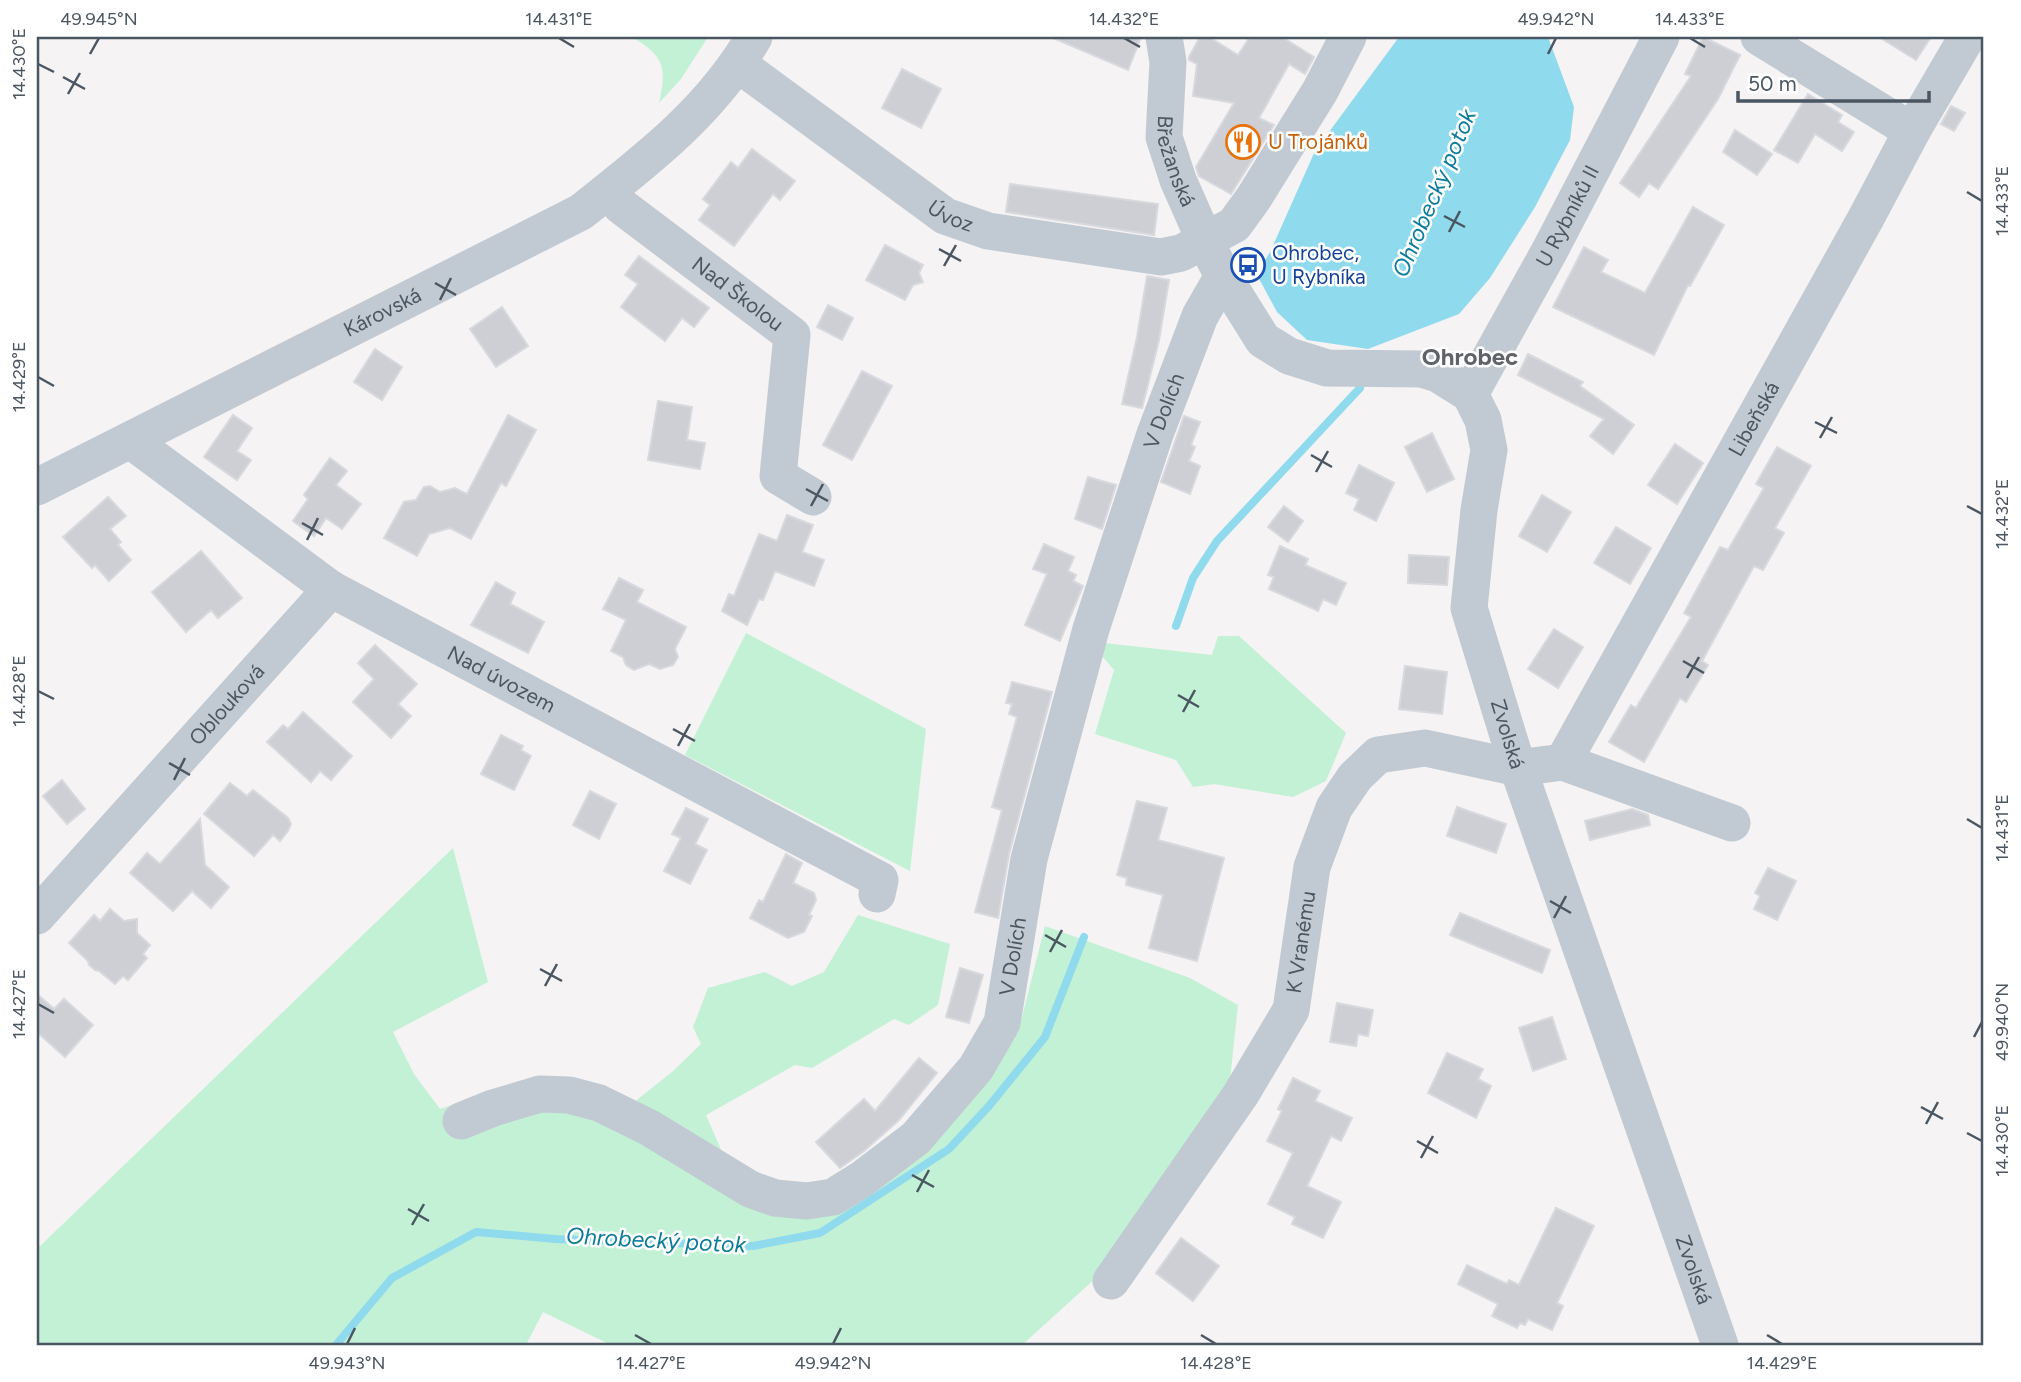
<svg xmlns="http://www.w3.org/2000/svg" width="2021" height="1382" font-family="Figtree,sans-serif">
	<rect width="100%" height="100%" fill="#f5f3f3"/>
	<g fill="#c3f1d5">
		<path d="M632,37H708L681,79L659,103C667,69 665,56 632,37Z"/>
		<polygon points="746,633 926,729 910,871 685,755"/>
		<polygon points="1218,636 1239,636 1346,733 1326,781 1293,797 1214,784 1193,787 1176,760 1095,734 1114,670 1102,656 1104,643 1212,655"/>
		<polygon points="453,848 488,982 393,1032 414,1074 440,1109 508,1086 614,1118 672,1072 701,1044 693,1027 708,988 765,972 792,986 824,972 858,915 950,944 938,1005 909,1025 894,1019 812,1068 795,1065 706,1115 728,1166 810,1191 853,1175 963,1071 1018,1033 1045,926 1190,978 1238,1005 1229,1089 1098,1276 1022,1345 611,1345 543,1312 526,1345 37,1345 37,1249"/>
	</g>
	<polygon fill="#90daee" points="1399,37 1548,37 1574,107 1570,140 1535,207 1490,278 1459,314 1368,349 1307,340 1277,312 1257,275 1271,250 1315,151"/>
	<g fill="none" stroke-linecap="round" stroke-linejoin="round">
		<g stroke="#90daee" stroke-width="8">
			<polyline points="1176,626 1193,578 1217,541 1360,388"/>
			<polyline points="336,1345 392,1278 476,1232 555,1239 753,1246 820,1233 949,1149 989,1106 1045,1037 1084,937"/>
		</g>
	</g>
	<g fill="#cdcfd5" stroke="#d7d9de" stroke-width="2">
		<polygon points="1051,37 1141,37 1128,70"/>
		<polygon points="1200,37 1209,37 1238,55 1250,37 1282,37 1314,57 1305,74 1289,64 1259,118 1274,125 1231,194 1199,176 1196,167 1234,103 1193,96 1197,64 1189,60 1189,57"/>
		<polygon points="1703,37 1740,55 1718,99 1658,189 1649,183 1639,197 1620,183 1691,76 1685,74"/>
		<polygon points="1879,37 1931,37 1916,60"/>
		<polygon points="902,69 941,89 921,128 882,108"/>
		<polygon points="1808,94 1842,115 1838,122 1854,132 1842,151 1815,134 1798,163 1774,150"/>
		<polygon points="1951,106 1965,113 1954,131 1941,124"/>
		<polygon points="1735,130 1772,154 1757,175 1723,152"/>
		<polygon points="752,149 795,181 780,200 773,194 734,246 699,220 710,205 703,199 731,162 738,168"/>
		<polygon points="1010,184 1158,204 1154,235 1006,212"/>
		<polygon points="1693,207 1724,225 1690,286 1688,285 1654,355 1553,307 1584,247 1608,260 1601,272 1645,293"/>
		<polygon points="885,245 923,265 919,273 923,282 913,285 905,300 866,280"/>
		<polygon points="639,256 709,308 694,327 682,318 665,341 621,307 638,284 625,275"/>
		<polygon points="1147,276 1169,280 1159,340 1142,408 1122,404 1137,337"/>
		<polygon points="828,305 853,318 842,340 817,327"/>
		<polygon points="502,307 528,346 496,367 470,329"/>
		<polygon points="375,349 402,367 382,400 354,382"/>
		<polygon points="1528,354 1583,382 1580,386 1634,425 1613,454 1590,436 1604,419 1518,375"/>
		<polygon points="862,371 892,386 852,460 823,445"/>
		<polygon points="658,401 692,407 687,440 705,443 700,469 648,460"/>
		<polygon points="233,415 252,428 237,451 251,460 237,480 204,457"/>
		<polygon points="508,415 536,430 506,486 501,483 471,539 450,528 429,534 417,556 384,538 404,502 416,500 424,487 430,486 440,492 455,488 467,494"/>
		<polygon points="1184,416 1200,422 1191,445 1195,447 1189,461 1200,466 1190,494 1161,482"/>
		<polygon points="1432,433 1454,479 1427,492 1405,447"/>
		<polygon points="1675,444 1703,463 1677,504 1648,485"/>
		<polygon points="1777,447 1811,466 1775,528 1784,533 1763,570 1754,566 1702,661 1708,665 1686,702 1680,698 1644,762 1609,742 1631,705 1636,708 1691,617 1684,613 1720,547 1728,550 1764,488 1756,484"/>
		<polygon points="330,458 347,471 336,485 361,504 342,529 326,518 314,536 293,521 308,499 304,495"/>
		<polygon points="1359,465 1394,483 1376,521 1354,510 1359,499 1346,493"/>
		<polygon points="1088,477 1116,485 1102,529 1075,519"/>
		<polygon points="1542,495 1571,512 1547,552 1519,536"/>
		<polygon points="108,497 126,516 110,529 121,542 118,545 131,560 109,581 95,565 92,568 63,537"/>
		<polygon points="1284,506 1303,521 1288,542 1268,527"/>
		<polygon points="787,515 813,525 802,552 824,560 814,586 775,571 763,600 759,599 747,625 722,611 729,594 734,596 759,534 777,541"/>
		<polygon points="1616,527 1651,548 1630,584 1594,563"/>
		<polygon points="1044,544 1074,557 1068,571 1076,575 1073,581 1083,586 1060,641 1025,625 1047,574 1033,569"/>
		<polygon points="1280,546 1308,559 1305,565 1346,583 1336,605 1323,599 1318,611 1269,589 1274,577 1268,575"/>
		<polygon points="201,551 242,598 218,618 211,610 186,632 152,592"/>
		<polygon points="1409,555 1449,557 1447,585 1408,583"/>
		<polygon points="619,578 643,590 637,602 686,627 675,649 678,657 673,665 660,669 649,664 634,670 626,665 623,657 611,651 626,620 603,609"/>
		<polygon points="496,582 515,593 510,604 544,622 528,653 471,625"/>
		<polygon points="1554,629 1583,647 1558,688 1528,669"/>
		<polygon points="375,645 417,684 398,704 411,716 391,738 353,702 374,679 358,663"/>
		<polygon points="1405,666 1447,672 1442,714 1399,709"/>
		<polygon points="1012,682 1052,692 1009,854 998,918 975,912 1002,810 992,807 1017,717 1009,714 1012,704 1006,703"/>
		<polygon points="303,712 352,756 331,780 320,771 311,782 267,742 283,725 288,729"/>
		<polygon points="501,735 523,746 521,750 531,756 514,790 481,774"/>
		<polygon points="62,780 85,809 67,824 43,796"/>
		<polygon points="230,783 247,796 253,790 288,818 291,824 288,831 280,841 273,835 254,856 204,814"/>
		<polygon points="590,791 616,804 599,839 573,825"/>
		<polygon points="1137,801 1167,808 1158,840 1224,858 1197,961 1149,948 1163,895 1126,885 1127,878 1117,875"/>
		<polygon points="1457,807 1506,824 1496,853 1447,836"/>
		<polygon points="686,808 708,819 695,844 707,850 690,884 664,871 681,838 672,834"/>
		<polygon points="1632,809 1648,815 1650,825 1590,840 1585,821"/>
		<polygon points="200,819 205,865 229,887 211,908 192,891 173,911 130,873 147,853 160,864"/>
		<polygon points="786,854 802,863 793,883 814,893 816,900 809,915 812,916 804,932 788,938 750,918 759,900 763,902"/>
		<polygon points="1768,868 1796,881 1777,920 1754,909 1760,896 1755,893"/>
		<polygon points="110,909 124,921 137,919 137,933 150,945 143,954 147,958 128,980 123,976 115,984 99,971 95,970 89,965 88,961 69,943 94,915 100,921"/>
		<polygon points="1460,913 1550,950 1542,973 1450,935"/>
		<polygon points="960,968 983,975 969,1023 946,1017"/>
		<polygon points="37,994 54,1009 64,999 93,1025 65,1057 37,1032"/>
		<polygon points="1337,1003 1373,1010 1368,1036 1358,1034 1356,1046 1330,1042"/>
		<polygon points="1552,1017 1566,1059 1533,1071 1519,1028"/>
		<polygon points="1447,1053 1483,1069 1478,1079 1491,1086 1476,1118 1428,1093"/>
		<polygon points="919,1058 937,1073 899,1120 864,1151 840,1168 816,1142 864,1099 875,1111"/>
		<polygon points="1293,1078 1320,1091 1315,1101 1352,1118 1341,1141 1331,1136 1307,1186 1341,1202 1323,1238 1292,1224 1295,1217 1268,1204 1293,1153 1267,1141 1282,1111 1278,1109"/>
		<polygon points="1556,1208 1594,1226 1557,1303 1563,1306 1552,1330 1528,1319 1525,1325 1520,1323 1517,1328 1492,1316 1498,1304 1458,1284 1467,1265 1507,1284 1509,1280 1519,1285"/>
		<polygon points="1181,1238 1219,1266 1193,1301 1156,1273"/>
	</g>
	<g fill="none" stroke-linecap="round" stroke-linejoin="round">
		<g stroke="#c1cad2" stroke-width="37">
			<path id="s1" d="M1164,37L1168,62L1164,137L1178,180L1205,241L1223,276L1263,340L1289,356L1327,368L1422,369L1438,374L1470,394L1483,420L1489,450L1479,510L1469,608L1518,768L1720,1345"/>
			<polyline points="1759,37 1912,131"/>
			<path id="s2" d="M738,64L945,216L988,231L1161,257L1181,253L1234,225L1253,199L1320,91L1348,37"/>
			<path id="s3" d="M609,190L621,206L792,335L778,476L813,497"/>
			<path id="s4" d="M1470,394L1549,252L1661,37"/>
			<path id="s5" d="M130,440L331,589L880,880L877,894"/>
			<path id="s6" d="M37,487L581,212C647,160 712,110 754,37"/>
			<polyline points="1563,762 1732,823"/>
			<path id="s7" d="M37,916L331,589"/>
			<path id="s8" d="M461,1121L493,1108L540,1094L569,1095L599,1103L648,1127L750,1189L775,1198L807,1201L833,1197L862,1179L916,1138L976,1068L1002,1023L1029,859L1091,629L1155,434L1200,316L1223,276"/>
			<path id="s9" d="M1111,1281L1241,1094L1291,1010L1312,867L1334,808L1355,777L1378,755L1425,748L1518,768L1563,762L1866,218L1912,131L1967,37"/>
		</g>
	</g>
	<path fill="none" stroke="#4a5661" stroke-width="2.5" d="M559,38L574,47M1124,38L1140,47M1690,38L1705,47M90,54L99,38M1548,54L1556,38M38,64L54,72M63,77L85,89M68,94L80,73M1967,192L1982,201M1444,216L1465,227M1449,232L1460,211M939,249L961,261M944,266L956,245M435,283L456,295M440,300L451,278M38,377L54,386M1815,422L1837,433M1820,438L1832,417M1311,455L1332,467M1316,472L1328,451M806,489L828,501M811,506L823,484M1967,506L1982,514M302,523L323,535M307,540L318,518M1683,661L1704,673M1687,678L1699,657M38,691L54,699M1178,695L1199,707M1183,712L1195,690M673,729L695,741M678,746L690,724M169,763L190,775M174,780L185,758M1967,819L1982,828M1550,901L1571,913M1554,918L1566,896M1045,935L1066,947M1050,952L1062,930M540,969L562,981M545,986L557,964M38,1004L54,1013M1974,1037L1982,1022M1921,1107L1943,1119M1926,1124L1938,1102M1967,1133L1982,1141M1417,1141L1438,1153M1421,1158L1433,1136M912,1175L934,1187M917,1192L929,1170M408,1209L429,1221M412,1225L424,1204M635,1335L651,1344M1201,1335L1216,1344M1767,1335L1782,1344M347,1344L355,1328M833,1344L841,1328"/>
	<defs>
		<g id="restaurant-ring" transform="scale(1.75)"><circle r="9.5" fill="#fff" stroke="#e8710a" stroke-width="1.5"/><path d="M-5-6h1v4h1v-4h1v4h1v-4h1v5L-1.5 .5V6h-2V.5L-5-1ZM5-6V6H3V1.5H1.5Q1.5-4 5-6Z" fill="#e8710a"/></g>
		<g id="bus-ring" transform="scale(1.75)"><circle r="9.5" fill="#fff" stroke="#1a4fb4" stroke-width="1.5"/><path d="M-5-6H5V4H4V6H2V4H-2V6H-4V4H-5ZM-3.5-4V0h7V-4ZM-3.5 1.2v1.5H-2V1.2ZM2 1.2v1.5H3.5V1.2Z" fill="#1a4fb4"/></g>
	</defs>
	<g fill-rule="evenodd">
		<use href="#restaurant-ring" x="1243" y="142"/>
		<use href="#bus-ring" x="1248" y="265"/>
	</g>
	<g text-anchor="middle" stroke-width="5" stroke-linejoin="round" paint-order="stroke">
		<g font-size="21" fill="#c56008" stroke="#fff" text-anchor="start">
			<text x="1268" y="149">U Trojánků</text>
		</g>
		<g font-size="21" fill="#4a5661" stroke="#fff">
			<text dy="7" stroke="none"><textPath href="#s1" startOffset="126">Břežanská</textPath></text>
			<text dy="7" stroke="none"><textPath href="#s2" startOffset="262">Úvoz</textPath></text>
			<text dy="7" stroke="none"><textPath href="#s4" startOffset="203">U Rybníků II</textPath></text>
			<text dy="7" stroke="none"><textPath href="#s3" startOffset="166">Nad Školou</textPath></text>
			<text dy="7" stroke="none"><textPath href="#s6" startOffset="387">Károvská</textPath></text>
			<text dy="7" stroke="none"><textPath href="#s8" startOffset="1283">V Dolích</textPath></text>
			<text dy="7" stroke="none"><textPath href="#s9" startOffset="1183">Libeňská</textPath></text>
			<text dy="7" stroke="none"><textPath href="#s5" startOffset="443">Nad úvozem</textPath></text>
			<text dy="7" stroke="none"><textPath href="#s7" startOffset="284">Oblouková</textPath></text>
			<text dy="7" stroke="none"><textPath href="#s1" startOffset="898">Zvolská</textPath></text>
			<text dy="7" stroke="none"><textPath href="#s9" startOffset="394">K Vranému</textPath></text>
			<text dy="7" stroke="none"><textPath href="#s8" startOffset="716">V Dolích</textPath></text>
			<text dy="7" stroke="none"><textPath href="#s1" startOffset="1465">Zvolská</textPath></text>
		</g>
		<g font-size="21" fill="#164399" stroke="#fff" text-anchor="start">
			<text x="1272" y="260">Ohrobec,<tspan x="1272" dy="24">U Rybníka</tspan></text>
		</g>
		<g font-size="23" font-style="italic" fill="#0c7c9b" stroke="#fff">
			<text transform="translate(1434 193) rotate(-67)" y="8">Ohrobecký potok</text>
			<text transform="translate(656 1240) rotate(3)" y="8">Ohrobecký potok</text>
		</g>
		<g font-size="24" font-weight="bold" fill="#5f6368" stroke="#fff">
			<text x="1470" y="365">Ohrobec</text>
		</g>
	</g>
	<rect width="2021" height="1382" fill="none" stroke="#ffffff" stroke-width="77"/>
	<path d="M1738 91v10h191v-10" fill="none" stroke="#4a5661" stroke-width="3.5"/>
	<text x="1748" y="91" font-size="21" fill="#4a5661" stroke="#ffffff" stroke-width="5" paint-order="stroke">50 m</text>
	<rect x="38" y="38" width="1944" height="1306" fill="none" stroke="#4a5661" stroke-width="2.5"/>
	<g font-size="18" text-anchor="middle" fill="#4a5661">
		<text x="99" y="25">49.945°N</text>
		<text x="559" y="25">14.431°E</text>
		<text x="1124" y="25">14.432°E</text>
		<text x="1556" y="25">49.942°N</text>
		<text x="1690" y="25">14.433°E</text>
		<text transform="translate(19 64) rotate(-90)" y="6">14.430°E</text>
		<text transform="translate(2002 201) rotate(-90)" y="6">14.433°E</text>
		<text transform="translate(19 377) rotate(-90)" y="6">14.429°E</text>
		<text transform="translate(2002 514) rotate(-90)" y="6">14.432°E</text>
		<text transform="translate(19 691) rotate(-90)" y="6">14.428°E</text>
		<text transform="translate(2002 828) rotate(-90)" y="6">14.431°E</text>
		<text transform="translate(19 1004) rotate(-90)" y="6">14.427°E</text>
		<text transform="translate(2002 1022) rotate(-90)" y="6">49.940°N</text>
		<text transform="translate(2002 1141) rotate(-90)" y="6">14.430°E</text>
		<text x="347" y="1369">49.943°N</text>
		<text x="651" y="1369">14.427°E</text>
		<text x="833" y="1369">49.942°N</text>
		<text x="1216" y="1369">14.428°E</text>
		<text x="1782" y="1369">14.429°E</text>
	</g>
</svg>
